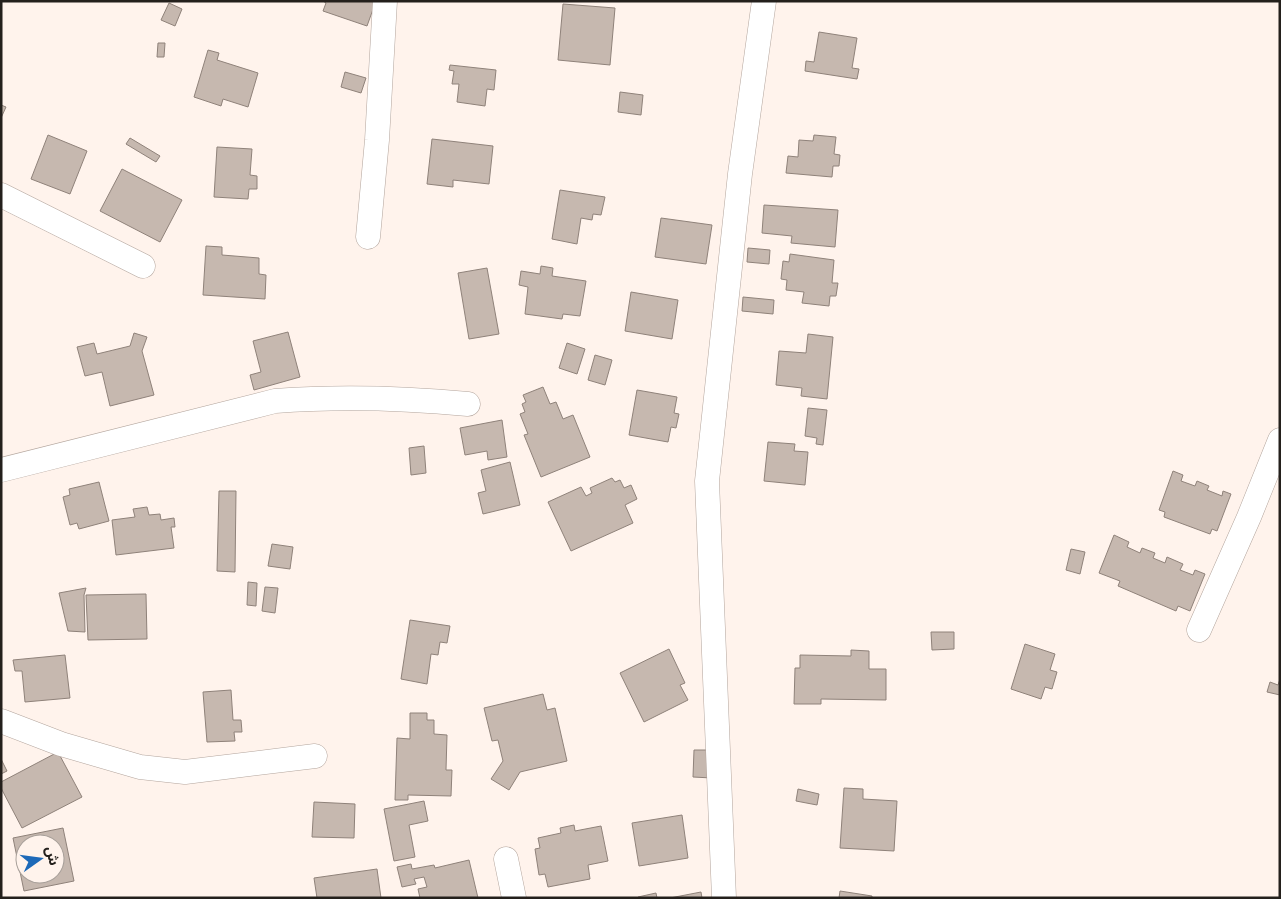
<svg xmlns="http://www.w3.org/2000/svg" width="1281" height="899" font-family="Montserrat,'Noto Sans Arabic',sans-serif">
	<rect width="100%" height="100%" fill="#fff3ec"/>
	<g fill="#c6b8af" stroke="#8f827a" fill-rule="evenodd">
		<polygon points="323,1 376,1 367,26 323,11 326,3"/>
		<polygon points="169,3 182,9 175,26 161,20"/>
		<polygon points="563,4 615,8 610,65 558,60"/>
		<polygon points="819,32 857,38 852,68 859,69 857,79 805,71 806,61 814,62"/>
		<polygon points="158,43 165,43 164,57 157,57"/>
		<polygon points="208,50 219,53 217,60 258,73 248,107 223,99 221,106 194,97"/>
		<polygon points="450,65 496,70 494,90 487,89 485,106 457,102 459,84 452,84 454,71 449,70"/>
		<polygon points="345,72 366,78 361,93 341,87"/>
		<polygon points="620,92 643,95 641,115 618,112"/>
		<polygon points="1,105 6,107 1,118"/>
		<polygon points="48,135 87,151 70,194 31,179"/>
		<polygon points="814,135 836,137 834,154 840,155 839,166 833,166 832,177 786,173 788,156 798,157 799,140 813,141"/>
		<polygon points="130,138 160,156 156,162 126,144"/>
		<polygon points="432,139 493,146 489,184 453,180 453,187 427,184"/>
		<polygon points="217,147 252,149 250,175 257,176 257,189 249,189 248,199 214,197"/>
		<polygon points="122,169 182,200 160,242 100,211"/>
		<polygon points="560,190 605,197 601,215 593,214 592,220 581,218 577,244 552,239"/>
		<polygon points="764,205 838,210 835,247 791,243 792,236 762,233"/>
		<polygon points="661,218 712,225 706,264 655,257"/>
		<polygon points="206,246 222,247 222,255 259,258 259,274 266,275 265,299 203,295"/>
		<polygon points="748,248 770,250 769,264 747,262"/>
		<polygon points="790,254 834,260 832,283 838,283 836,296 830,296 829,306 802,303 804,292 786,290 787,280 781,279 783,261 789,262"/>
		<polygon points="541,266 553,268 552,276 586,281 580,316 563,314 562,319 525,314 528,287 519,285 521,271 540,274"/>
		<polygon points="487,268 499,334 469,339 458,273"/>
		<polygon points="631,292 678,300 672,339 625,331"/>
		<polygon points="743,297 774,300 773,314 742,311"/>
		<polygon points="288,332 300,377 254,390 250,375 261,372 253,341"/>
		<polygon points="134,333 147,337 142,351 154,395 110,406 102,372 85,376 77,347 94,343 97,354 130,346"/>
		<polygon points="808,334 833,337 827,399 801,396 802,388 776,385 779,351 806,353"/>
		<polygon points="567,343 585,349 577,374 559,368"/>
		<polygon points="595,355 612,360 605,385 588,380"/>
		<polygon points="543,387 550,404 556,402 563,419 573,415 590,457 541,477 524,435 528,434 520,414 525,412 522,404 526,402 523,395"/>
		<polygon points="637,390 677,397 674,413 679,414 676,428 671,427 668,442 629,435"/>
		<polygon points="808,408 827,410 823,445 816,444 817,438 805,436"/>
		<polygon points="502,420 507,457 488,460 487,451 465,455 460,428"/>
		<polygon points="768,442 795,444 794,451 808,452 805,485 764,481"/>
		<polygon points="424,446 426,473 411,475 409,448"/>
		<polygon points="510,462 520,505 483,514 478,493 486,491 481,470"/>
		<polygon points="1173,471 1183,475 1181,481 1195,486 1197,481 1209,486 1207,490 1222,496 1223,491 1231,494 1217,531 1212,529 1210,534 1164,517 1165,512 1159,510"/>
		<polygon points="612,478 615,482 620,480 624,488 631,485 637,499 625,505 633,523 571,551 548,502 581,487 586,496 592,493 590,488"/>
		<polygon points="99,482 109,521 79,529 77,523 70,525 63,497 70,495 69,489"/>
		<polygon points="219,491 236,491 235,572 217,571"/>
		<polygon points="147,507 149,515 160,514 161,520 174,518 175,527 171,527 174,548 116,555 112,520 135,517 133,509"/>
		<polygon points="1114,535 1129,542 1127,547 1140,553 1142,548 1155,553 1153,558 1165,563 1167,557 1183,564 1180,570 1193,575 1195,570 1205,574 1190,611 1178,606 1176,611 1118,586 1120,581 1099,573"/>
		<polygon points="272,544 293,547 290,569 268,566"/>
		<polygon points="1071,549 1085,552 1080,574 1066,570"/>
		<polygon points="248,582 257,583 256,606 247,605"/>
		<polygon points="265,587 278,588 275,613 262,611"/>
		<polygon points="86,588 84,595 85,632 68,631 59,593"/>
		<polygon points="146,594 147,639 88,640 86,595"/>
		<polygon points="410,620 450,626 447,643 440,642 438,655 431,654 427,684 401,679"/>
		<polygon points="931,632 954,632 954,649 932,650"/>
		<polygon points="1025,644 1055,654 1050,670 1057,672 1052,689 1045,687 1041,699 1011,689"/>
		<polygon points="669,649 685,683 680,685 688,700 644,722 620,673"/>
		<polygon points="851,650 869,651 869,669 886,669 886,700 821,699 821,704 794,704 795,668 800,668 800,655 851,656"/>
		<polygon points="65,655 70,698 25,702 22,671 15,671 13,660"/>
		<polygon points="1280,679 1280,695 1267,692 1270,682 1278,685"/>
		<polygon points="231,690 233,720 241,720 242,732 234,732 235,741 207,742 203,692"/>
		<polygon points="543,694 547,710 555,708 567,761 520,772 509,790 491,779 503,761 498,740 492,741 484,708"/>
		<polygon points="410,713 427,713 427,720 434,720 434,734 447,735 446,770 452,770 451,796 408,795 408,800 395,800 397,738 410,739"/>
		<polygon points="694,750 713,750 712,778 693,777"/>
		<polygon points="58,752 82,797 22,828 1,788 1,782"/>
		<polygon points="1,759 7,771 1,774"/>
		<polygon points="844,788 863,789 863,799 897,801 894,851 840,848"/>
		<polygon points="798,789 819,794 817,805 796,801"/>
		<polygon points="424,801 428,821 409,825 415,857 394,861 384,809"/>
		<polygon points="314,802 355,804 354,838 312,837"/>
		<polygon points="682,815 688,858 639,866 632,823"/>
		<polygon points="574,825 575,831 601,826 608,861 588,865 590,879 548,887 545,874 539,875 535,849 540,848 538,838 561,833 560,828"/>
		<path d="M63,828L74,881L24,891L13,838ZM25,844H55V874H25Z"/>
		<polygon points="469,860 478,898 420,898 418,889 427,887 424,877 414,879 416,884 402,887 397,867 411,864 412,869 434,865 435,868"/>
		<polygon points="377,869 381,898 317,898 314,878"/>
		<polygon points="840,891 872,896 872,898 839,898"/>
		<polygon points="701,892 702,898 670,898"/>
		<polygon points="656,893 657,898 638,898 638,897"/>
	</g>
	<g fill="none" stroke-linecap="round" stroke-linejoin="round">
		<g stroke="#b3a59d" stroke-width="25">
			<g id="minor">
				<polyline points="1,195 143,266"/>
				<polyline points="368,237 377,140 385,1"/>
				<path d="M1,470L275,401C339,396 404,398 468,404"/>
				<polyline points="1199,630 1249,517 1280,440"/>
				<polyline points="1,721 61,744 140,767 185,772 315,756"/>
				<polyline points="506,859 514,898"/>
				<polyline points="724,898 707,481 740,174 764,1"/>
			</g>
		</g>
		<use href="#minor" stroke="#fff" stroke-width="24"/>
	</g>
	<rect width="1281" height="899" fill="none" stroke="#24201c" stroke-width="5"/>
	<g transform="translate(40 859) rotate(76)"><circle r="24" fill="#fff3ec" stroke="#a79f99"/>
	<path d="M0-4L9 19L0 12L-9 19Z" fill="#1d69b8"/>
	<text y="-8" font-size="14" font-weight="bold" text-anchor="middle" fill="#24201c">ش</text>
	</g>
</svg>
